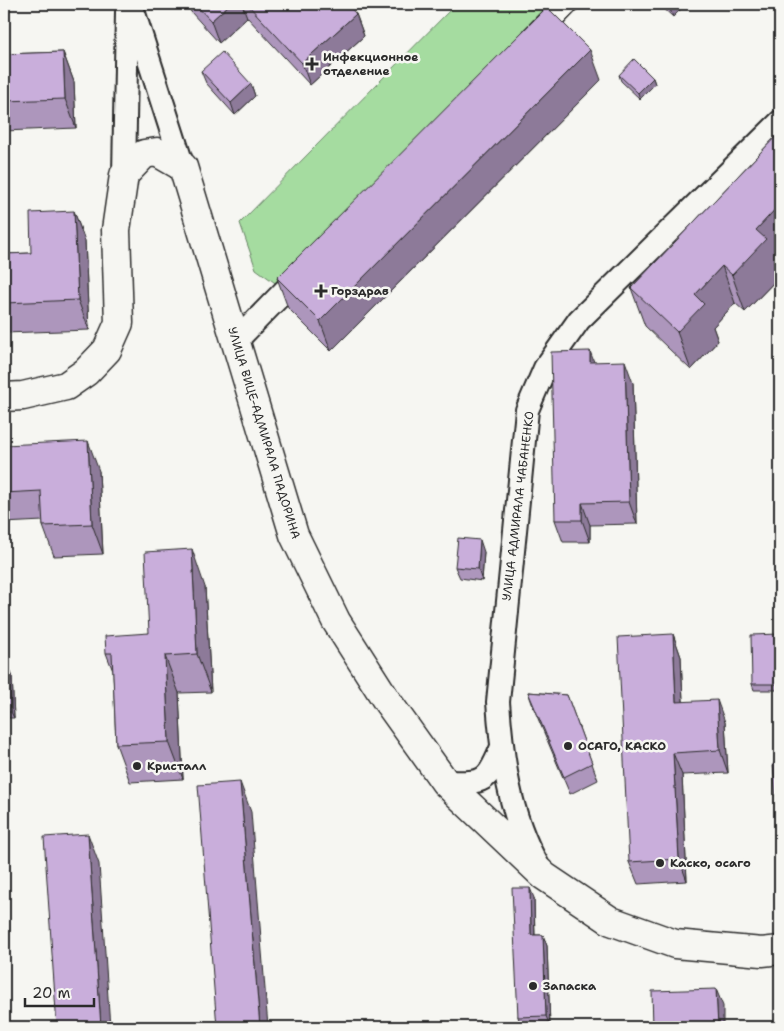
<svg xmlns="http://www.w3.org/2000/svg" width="784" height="1031" font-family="'Shantell Sans',sans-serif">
	<rect width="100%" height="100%" fill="#f6f6f2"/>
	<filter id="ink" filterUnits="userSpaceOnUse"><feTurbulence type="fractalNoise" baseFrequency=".02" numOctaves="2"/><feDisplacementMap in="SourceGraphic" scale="10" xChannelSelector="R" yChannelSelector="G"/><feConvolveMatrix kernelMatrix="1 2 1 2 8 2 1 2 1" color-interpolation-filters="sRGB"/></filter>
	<g filter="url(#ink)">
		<polygon fill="#a5dca0" stroke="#688466" points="456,4 560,4 278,285 256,269 240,223"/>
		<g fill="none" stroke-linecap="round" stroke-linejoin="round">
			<g stroke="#2b2b2b" stroke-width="26">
				<g id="street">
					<polyline points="131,4 183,167"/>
					<polyline points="534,37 566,4"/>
					<polyline points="124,175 127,12"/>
					<polyline points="236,341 303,272"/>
					<path d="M445,782C484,783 487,784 502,747"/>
					<path d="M537,864C509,815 502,757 498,702L527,410L545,368L579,320L780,122"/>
				</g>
			</g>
			<g stroke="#2b2b2b" stroke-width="31">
				<polyline id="secondary" points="4,397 23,396 66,386 86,372 107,350 119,323 116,230 124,175 144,154 157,152 183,167 294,535 336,621 387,701 445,782 544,876 611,921 675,944 762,952 780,950"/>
			</g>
			<use href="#street" stroke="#f6f6f2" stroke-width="22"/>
			<use href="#secondary" stroke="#f6f6f2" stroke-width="28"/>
		</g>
		<g fill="#ad96bc" stroke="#2b2b2b">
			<polygon points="188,4 322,4 326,8 356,14 364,36 310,85 247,17 219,43 191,12"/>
			<polygon points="659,4 686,4 673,17"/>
			<polygon points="63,52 74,82 76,128 4,131 4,54"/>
			<polygon points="201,71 251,84 255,96 235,115 206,83"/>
			<polygon points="619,75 653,78 655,84 640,99 621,81"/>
			<polygon points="601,80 331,351 288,308 277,278"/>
			<polygon points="780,132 780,256 774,262 779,277 745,312 735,303 722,317 713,327 718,341 691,370 645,326 631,288"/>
			<polygon points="74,211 85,241 89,330 4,333 4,254 31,253"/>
			<polygon points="594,362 633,383 637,524 590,525 590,542 563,542 555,520"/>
			<polygon points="4,445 99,471 103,554 54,556 43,526 43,521 4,523"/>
			<polygon points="484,552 482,581 460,578 455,567"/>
			<polygon points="205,587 211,692 179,693 183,779 130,782 116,744 113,671 106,653 149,633"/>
			<polygon points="673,634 681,657 683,701 725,722 728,773 682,775 687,881 638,884 629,862"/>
			<polygon points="780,634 780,690 754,690 752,684"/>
			<polygon points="4,670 12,675 14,718 4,718"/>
			<polygon points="528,692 567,695 598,780 570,794 534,709"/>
			<polygon points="534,898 535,935 543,935 547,946 550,1026 522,1027 518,1017"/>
		</g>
		<g fill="#8d7a99" stroke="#2b2b2b">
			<polygon points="230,4 242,4 247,17 219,43 211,21"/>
			<polygon points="668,4 686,4 673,17"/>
			<polygon points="356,14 364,36 310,85 302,63"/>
			<polygon points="590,50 601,80 331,351 320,321"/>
			<polygon points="63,52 74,82 76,128 65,99"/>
			<polygon points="653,78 655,84 640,99 638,93"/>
			<polygon points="251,84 255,96 235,115 231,103"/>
			<polygon points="780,204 780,256 774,262 779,277 745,312 732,275 756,230"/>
			<polygon points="74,211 85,241 89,330 78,300"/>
			<polygon points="722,266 735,303 713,327 718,341 691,370 677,332 695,295"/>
			<polygon points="590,351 598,373 590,362"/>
			<polygon points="625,361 633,383 637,524 629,502"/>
			<polygon points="88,441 99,471 103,554 92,524"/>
			<polygon points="582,503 590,525 590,542 582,520"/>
			<polygon points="480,540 484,552 482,581 478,569"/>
			<polygon points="192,549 205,587 211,692 197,654"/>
			<polygon points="673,634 681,657 684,724 676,702"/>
			<polygon points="165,656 179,693 183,779 169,742"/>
			<polygon points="10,669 12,675 14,718 11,712"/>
			<polygon points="717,700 725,722 728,773 720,750"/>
			<polygon points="673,753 682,775 687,881 679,859"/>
			<polygon points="240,782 251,812 268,1027 260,1027"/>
			<polygon points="88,834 99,864 110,1027 101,1027"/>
			<polygon points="530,888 534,898 535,946 531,935"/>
			<polygon points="543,935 547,946 550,1026 546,1016"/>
			<polygon points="716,989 723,1006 723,1027 718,1027"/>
		</g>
		<g fill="#c9aedb" stroke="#2b2b2b">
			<polygon points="195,4 230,4 211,21"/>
			<polygon points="247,4 322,4 326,8 330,4 347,4 356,14 302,63"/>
			<polygon points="547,7 590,50 320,321 277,278"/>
			<polygon points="63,52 65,99 4,101 4,54"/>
			<polygon points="222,52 251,84 231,103 201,71"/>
			<polygon points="634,59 653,78 638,93 619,75"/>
			<polygon points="780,132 780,204 756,230 766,239 732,275 722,266 709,280 695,295 704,304 677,332 631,288"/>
			<polygon points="74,211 78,300 4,303 4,254 31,253 30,213"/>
			<polygon points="590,351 590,362 625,361 629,502 582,503 582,520 555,520 551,352"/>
			<polygon points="88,441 92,524 43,526 41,491 4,493 4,445"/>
			<polygon points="458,538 480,540 478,569 455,567"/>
			<polygon points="192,549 197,654 165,656 169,742 116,744 112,653 106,653 105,636 149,633 145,552"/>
			<polygon points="673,634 676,702 717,700 720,750 673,753 679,859 629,862 618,637"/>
			<polygon points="780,634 780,684 752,684 751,635"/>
			<polygon points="10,669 11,712 4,712 4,670"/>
			<polygon points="528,692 567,695 592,763 564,777"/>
			<polygon points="773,764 780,764 780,825 778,825"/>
			<polygon points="240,782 260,1027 217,1027 198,785"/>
			<polygon points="88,834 101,1027 57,1027 44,837"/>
			<polygon points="512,888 530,888 531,935 543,935 546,1016 518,1017"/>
			<polygon points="716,989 718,1027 653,1027 652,991"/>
		</g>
	</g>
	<g fill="#2b2b2b" stroke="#f6f6f2" stroke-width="2">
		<path d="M309.5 56.5h5v5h5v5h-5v5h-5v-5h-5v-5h5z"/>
		<path d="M318.5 283.5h5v5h5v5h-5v5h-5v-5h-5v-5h5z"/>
		<circle cx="568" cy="746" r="5"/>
		<circle cx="137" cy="766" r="5"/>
		<circle cx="660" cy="863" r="5"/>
		<circle cx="533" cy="986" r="5"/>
	</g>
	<g text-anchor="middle" stroke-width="5" stroke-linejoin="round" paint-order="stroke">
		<g font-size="12" font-weight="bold" fill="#2b2b2b" stroke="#f6f6f2" text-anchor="start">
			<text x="323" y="61">Инфекционное<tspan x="323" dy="14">отделение</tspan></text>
			<text x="331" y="295">Горздрав</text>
			<text x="578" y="750">ОСАГО, КАСКО</text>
			<text x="147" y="770">Кристалл</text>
			<text x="670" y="867">Каско, осаго</text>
			<text x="543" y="990">Запаска</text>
		</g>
		<g font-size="12" fill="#2b2b2b" stroke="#f6f6f2">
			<text transform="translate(264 433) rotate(73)" y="4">УЛИЦА ВИЦЕ-АДМИРАЛА ПАДОРИНА</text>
			<text transform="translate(518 506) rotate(-83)" y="4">УЛИЦА АДМИРАЛА ЧАБАНЕНКО</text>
		</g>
	</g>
	<rect width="784" height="1031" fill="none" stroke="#f6f6f2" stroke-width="20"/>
	<rect x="10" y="10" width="764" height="1011" fill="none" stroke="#2b2b2b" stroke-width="2" filter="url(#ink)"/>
	<path d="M25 998v8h69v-8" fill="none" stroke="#2b2b2b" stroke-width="2.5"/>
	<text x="32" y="998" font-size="15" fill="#2b2b2b" stroke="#f6f6f2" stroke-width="4" paint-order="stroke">20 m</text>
</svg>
